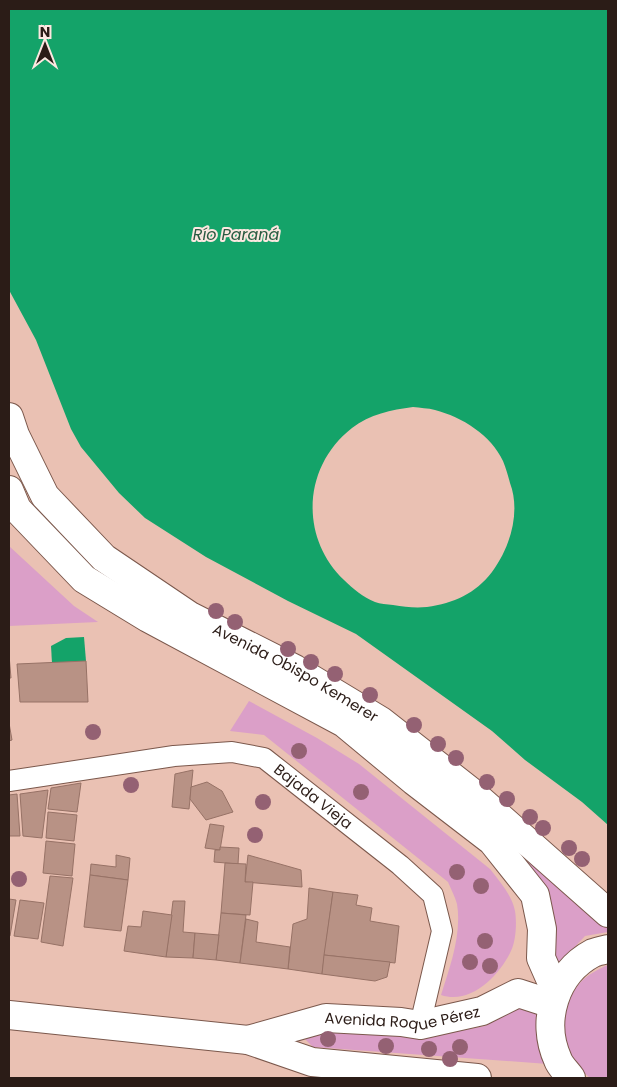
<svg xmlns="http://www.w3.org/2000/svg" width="617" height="1087" font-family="Poppins,sans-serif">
	<rect width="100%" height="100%" fill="#eac1b3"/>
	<g fill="#db9fc8">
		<polygon points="9,546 74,606 98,622 9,626"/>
		<path d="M249,701L317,738L359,764L490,869C500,882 512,895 515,911C517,923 516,943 510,953C498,977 470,1005 441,995C450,967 462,934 457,904C455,897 451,889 448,882L264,735L230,731Z"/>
		<polygon points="508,846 563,885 608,925 608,932 585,936 557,966"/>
		<path d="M608,965V1078H590C586,1074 580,1070 576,1065C559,1042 561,1006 579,984C587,975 598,969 608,965Z"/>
		<polygon points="534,1000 538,1029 548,1064 313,1047 302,1036 320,1027 438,1035 485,1026"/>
	</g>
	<g fill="#14a369" fill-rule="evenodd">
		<path d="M9,9H608V825L582,802L525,760L492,731L356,634L288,601L206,557L145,518L119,493L81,447L71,429L36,340L9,290ZM413,407C420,408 428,408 435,410C462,417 491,435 503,461C506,468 508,476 510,483C521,512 510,548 492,572C475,594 454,603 427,607C415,608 405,607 393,605C387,604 380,604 375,602C363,597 353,589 344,580C299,537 303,466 352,428C370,414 391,410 413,407Z"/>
		<polygon points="84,637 86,661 52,663 51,646 66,638"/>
	</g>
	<g fill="#b89285" stroke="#977266">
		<polygon points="9,655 11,678 9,678"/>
		<polygon points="86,661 88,702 20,702 17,664"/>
		<polygon points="9,723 12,740 9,741"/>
		<polygon points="193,770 189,809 172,807 175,774"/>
		<polygon points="207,782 222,791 233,812 206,820 190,799 191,787"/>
		<polygon points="81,783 77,812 48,809 51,788"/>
		<polygon points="48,790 42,838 23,836 20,794"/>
		<polygon points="17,794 20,836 9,836 9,795"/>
		<polygon points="48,812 77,815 74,841 46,838"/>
		<polygon points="210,824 224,826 220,850 205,848"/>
		<polygon points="46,841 75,844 72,876 43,873"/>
		<polygon points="220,847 239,848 238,864 214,862 215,850 220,850"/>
		<polygon points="116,855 130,858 128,880 90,875 91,864 116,867"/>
		<polygon points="248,855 301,870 302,887 245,882"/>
		<polygon points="225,863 246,864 245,882 253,882 250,915 221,913"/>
		<polygon points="90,875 128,880 121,931 84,927"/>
		<polygon points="50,876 73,878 63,946 41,942"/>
		<polygon points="309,888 333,892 322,974 288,969 293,924 307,919"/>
		<polygon points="333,892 358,895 356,905 372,908 370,921 399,926 395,963 324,955"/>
		<polygon points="9,899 16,900 10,936 9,936"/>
		<polygon points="20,900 44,903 38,939 14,936"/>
		<polygon points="173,901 185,901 183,932 195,933 193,958 166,957"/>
		<polygon points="143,911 172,915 166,957 124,951 128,926 141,927"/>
		<polygon points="221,913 246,915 240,963 216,960"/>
		<polygon points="246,919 258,922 256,942 290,947 288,969 240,963"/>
		<polygon points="195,933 219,935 216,960 193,958"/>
		<polygon points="324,955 390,962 387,977 375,981 322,974"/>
	</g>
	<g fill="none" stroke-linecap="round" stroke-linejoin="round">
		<g stroke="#7b584c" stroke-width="22">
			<g id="minor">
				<path id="s1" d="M9,781L174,756L232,752L264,758L400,865L433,895L442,931L420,1025"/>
			</g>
		</g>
		<g stroke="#7b584c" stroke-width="30">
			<g id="secondary">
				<path id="s2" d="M9,417L15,435L45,496L104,558L190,616L295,669L381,721L469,790L608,913"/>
				<polyline points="9,490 17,509 84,579 148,618 344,723 414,781 492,841 535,895 542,929 541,958 556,992"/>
				<polyline points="9,1015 248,1040 312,1062 477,1078"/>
				<path id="s3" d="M248,1040L326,1018L401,1022L420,1025L482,1011L518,993L552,1004"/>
				<path d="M571,1078C567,1072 560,1066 558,1060C540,1021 555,973 593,953C598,951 604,950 608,949"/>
			</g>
		</g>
		<use href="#minor" stroke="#fff" stroke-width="20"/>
		<use href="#secondary" stroke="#fff" stroke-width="28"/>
	</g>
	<g fill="#946173">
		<circle cx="216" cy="611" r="8"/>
		<circle cx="235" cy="622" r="8"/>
		<circle cx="288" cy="649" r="8"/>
		<circle cx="311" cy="662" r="8"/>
		<circle cx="335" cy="674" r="8"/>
		<circle cx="370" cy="695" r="8"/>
		<circle cx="414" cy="725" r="8"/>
		<circle cx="93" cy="732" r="8"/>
		<circle cx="438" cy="744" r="8"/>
		<circle cx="299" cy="751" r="8"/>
		<circle cx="456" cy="758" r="8"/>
		<circle cx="487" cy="782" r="8"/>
		<circle cx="131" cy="785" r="8"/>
		<circle cx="361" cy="792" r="8"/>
		<circle cx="507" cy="799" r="8"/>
		<circle cx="263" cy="802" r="8"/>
		<circle cx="530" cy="817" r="8"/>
		<circle cx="543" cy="828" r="8"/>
		<circle cx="255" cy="835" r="8"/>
		<circle cx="569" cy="848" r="8"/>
		<circle cx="582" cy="859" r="8"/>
		<circle cx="457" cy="872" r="8"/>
		<circle cx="19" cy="879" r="8"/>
		<circle cx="481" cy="886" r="8"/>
		<circle cx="485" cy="941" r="8"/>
		<circle cx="470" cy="962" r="8"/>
		<circle cx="490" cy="966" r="8"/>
		<circle cx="328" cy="1039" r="8"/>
		<circle cx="386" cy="1046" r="8"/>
		<circle cx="460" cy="1047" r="8"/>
		<circle cx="429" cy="1049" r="8"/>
		<circle cx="450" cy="1059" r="8"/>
	</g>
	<g text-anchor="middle" stroke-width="4" stroke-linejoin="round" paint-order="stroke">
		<g font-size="15" fill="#2b1c17" stroke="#fce7e0">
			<text dy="5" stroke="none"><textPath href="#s2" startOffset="396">Avenida Obispo Kemerer</textPath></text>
			<text dy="5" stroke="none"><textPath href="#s1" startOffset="320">Bajada Vieja</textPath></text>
			<text dy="5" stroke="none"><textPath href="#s3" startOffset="158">Avenida Roque Pérez</textPath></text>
		</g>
		<g font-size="16" font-style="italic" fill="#295a41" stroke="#fce7e0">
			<text x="236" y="240">Río Paraná</text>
		</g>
	</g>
	<rect width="617" height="1087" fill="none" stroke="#2b1c17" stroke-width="20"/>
	<g transform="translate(45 45)" stroke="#fce7e0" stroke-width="4" paint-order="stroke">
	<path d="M0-4L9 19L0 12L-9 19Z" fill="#2b1c17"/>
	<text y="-8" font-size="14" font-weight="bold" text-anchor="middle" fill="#2b1c17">N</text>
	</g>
</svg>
